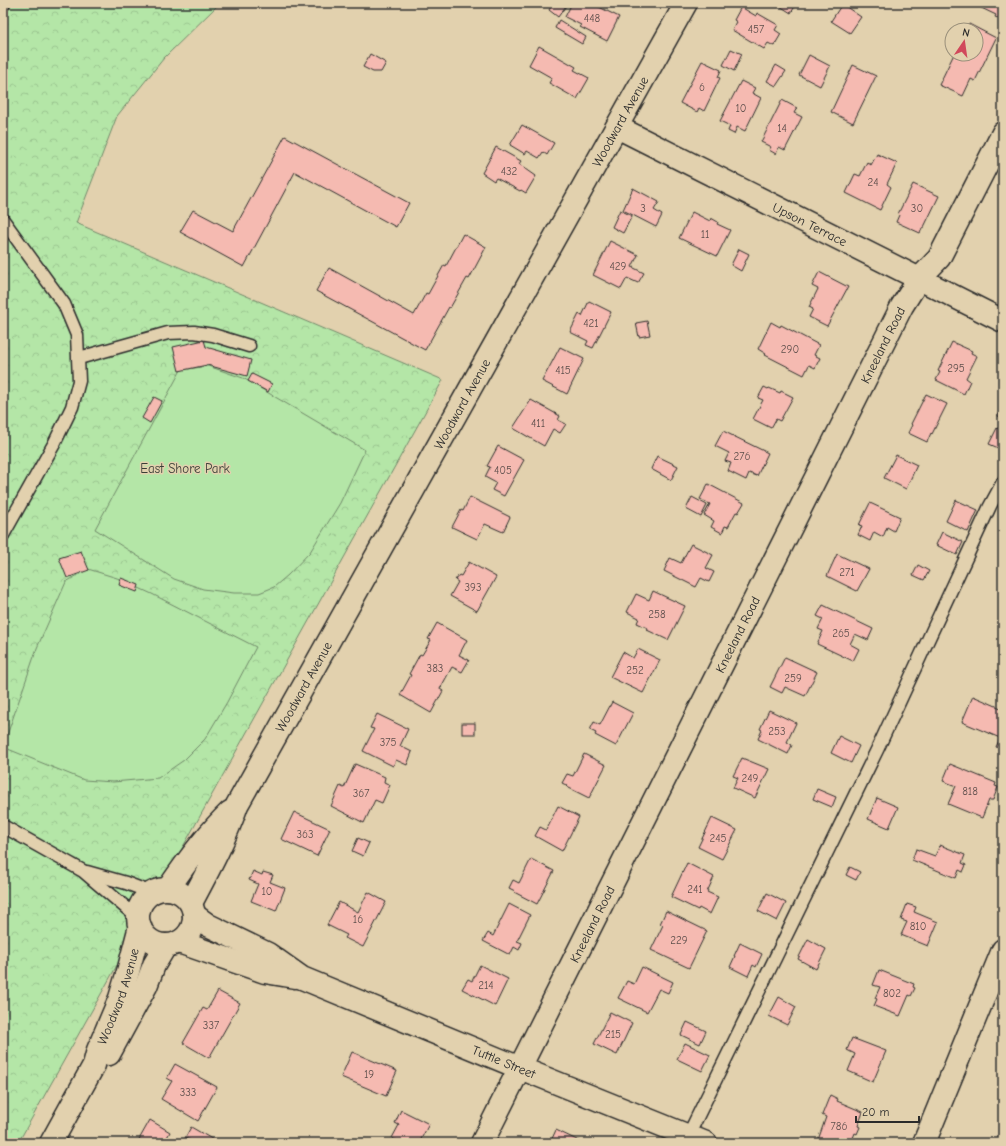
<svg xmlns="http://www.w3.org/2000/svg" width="1006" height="1146" font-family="'Comic Neue',sans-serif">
	<defs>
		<pattern id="forest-crowns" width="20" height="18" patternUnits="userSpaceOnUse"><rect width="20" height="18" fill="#b4e6a7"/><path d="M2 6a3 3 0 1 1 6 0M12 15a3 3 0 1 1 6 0" fill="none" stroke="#9bc590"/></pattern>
	</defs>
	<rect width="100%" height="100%" fill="#e2d1ae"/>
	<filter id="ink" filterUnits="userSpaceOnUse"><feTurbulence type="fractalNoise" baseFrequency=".025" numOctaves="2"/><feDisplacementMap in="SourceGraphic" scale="8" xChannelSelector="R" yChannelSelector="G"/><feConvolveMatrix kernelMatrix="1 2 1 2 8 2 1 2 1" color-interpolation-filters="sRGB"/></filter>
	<g filter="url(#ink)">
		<polygon fill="url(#forest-crowns)" stroke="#708869" points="3,3 220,3 164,58 117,116 76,223 443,380 18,1143 3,1143"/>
		<g fill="#b4e6a7" stroke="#708869">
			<polygon points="208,366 243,378 365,450 340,503 310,552 288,575 274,587 259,593 234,593 203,589 174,579 95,529 181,370"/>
			<polygon points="88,569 117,578 152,594 256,647 227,702 205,739 184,760 158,778 113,782 84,780 3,747 37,648 66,582"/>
		</g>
		<g fill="#f5bab1" stroke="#2b2b2b">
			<polygon points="553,3 568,3 558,17 549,10"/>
			<polygon points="572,3 591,3 619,17 607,41 580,27 581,25 565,17"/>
			<polygon points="775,3 797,3 791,13"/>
			<polygon points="971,3 1003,3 1003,20 995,17 996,15"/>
			<polygon points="842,4 861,17 850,33 831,21"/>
			<polygon points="741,7 756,16 757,13 778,25 775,30 781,34 774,46 768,43 764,49 732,30 737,22 734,20"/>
			<polygon points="559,20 586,37 582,44 555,28"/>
			<polygon points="969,24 996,38 975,81 971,79 963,96 939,85 954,54 976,54 976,30 966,30"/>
			<polygon points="539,46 576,67 574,70 589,78 577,99 549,83 552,78 529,65"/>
			<polygon points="731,49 742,54 734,71 723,65"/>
			<polygon points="370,54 386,63 381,72 373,72 363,67"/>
			<polygon points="809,55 830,66 820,86 799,75"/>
			<polygon points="702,61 721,70 718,77 720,78 704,111 699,108 697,112 680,103"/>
			<polygon points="776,65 786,71 776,86 767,81"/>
			<polygon points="853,65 876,76 853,123 831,112"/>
			<polygon points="741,81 755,88 752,93 761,98 745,131 737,127 734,134 728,131 730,126 720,121"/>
			<polygon points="782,100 797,108 794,113 802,117 785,150 779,147 776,154 769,150 771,147 761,142"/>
			<polygon points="522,125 554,143 547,155 543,152 539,158 527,151 525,154 510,145"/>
			<polygon points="285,136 409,203 396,227 295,172 244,267 180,232 193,210 233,231"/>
			<polygon points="496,147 521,161 519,164 536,176 526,193 521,190 520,191 496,178 494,181 482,173"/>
			<polygon points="877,154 897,163 887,184 891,187 880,210 846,193 855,174 860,176 867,162 871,165"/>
			<polygon points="913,184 939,196 924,227 923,227 920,233 896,222 899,215 898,214"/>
			<polygon points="633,188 659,202 654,210 662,215 656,227 623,210"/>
			<polygon points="620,210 632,216 623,233 612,227"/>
			<polygon points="692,212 710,221 711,218 718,222 717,224 730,230 717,256 679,238"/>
			<polygon points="463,234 486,247 469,279 467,278 450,308 449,307 425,350 316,291 329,268 414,315 426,293 428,294 444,265 446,266"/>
			<polygon points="610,241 638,255 632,267 644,273 638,283 627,278 621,289 593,275"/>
			<polygon points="739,249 749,254 741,271 731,265"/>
			<polygon points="819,272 848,287 827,326 809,317 813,309 809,307 818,289 812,286"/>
			<polygon points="589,301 611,312 593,348 586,345 588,341 570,332 579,314 582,316"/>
			<polygon points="647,321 650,335 639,337 636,323"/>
			<polygon points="771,322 780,327 781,325 819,345 814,355 820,358 815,368 809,365 804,375 765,355 766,354 758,349"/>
			<polygon points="204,340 206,347 251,360 247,376 207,365 179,371 173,347"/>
			<polygon points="952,342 972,351 971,353 977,356 966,378 970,381 964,394 936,380 940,372 938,371"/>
			<polygon points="560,347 584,359 567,394 542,381"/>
			<polygon points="252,374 272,384 268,392 248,381"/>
			<polygon points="764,387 768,389 769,388 780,393 781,391 793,397 780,421 776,419 771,428 753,419 763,400 758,398"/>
			<polygon points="926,394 947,404 932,434 931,433 927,442 908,433 912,425 911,424"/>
			<polygon points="154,397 162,401 150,423 142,418"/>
			<polygon points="531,400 560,416 558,420 566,424 560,433 553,429 544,446 513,428"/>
			<polygon points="1003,406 1003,419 998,416"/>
			<polygon points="997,428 1003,431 1003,450 989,444"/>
			<polygon points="723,431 768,453 757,476 749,473 746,480 728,471 731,463 725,461 729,453 715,446"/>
			<polygon points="498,446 524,460 504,496 492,490 496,483 485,477 490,467 487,466"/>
			<polygon points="896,455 917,465 906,489 884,478"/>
			<polygon points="657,456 678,466 671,480 651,469"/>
			<polygon points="708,484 744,503 738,513 736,512 728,527 725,526 722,533 711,527 714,521 704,515 710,504 700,499"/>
			<polygon points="470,497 510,517 503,532 485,524 477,539 452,527 461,510 463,511"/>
			<polygon points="692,497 707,505 701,517 686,509"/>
			<polygon points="956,500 978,510 968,532 946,521"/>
			<polygon points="870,503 900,517 894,531 887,527 883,537 874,532 870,541 858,535 862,526 859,525"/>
			<polygon points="942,532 963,542 957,555 936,545"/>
			<polygon points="691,544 713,555 706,568 714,572 709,582 701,578 696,587 664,571 670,558 681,563"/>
			<polygon points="81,551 89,570 67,578 59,558"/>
			<polygon points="837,554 869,569 857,591 827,576"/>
			<polygon points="469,562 496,577 477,611 450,596 458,582 455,580 459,575 461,576"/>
			<polygon points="918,565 929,571 924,580 913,575"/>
			<polygon points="121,578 139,585 137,592 119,585"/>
			<polygon points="653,591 685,606 668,640 647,630 648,628 637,623 639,618 627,612 636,594 649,600"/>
			<polygon points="823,605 873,629 868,640 855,634 850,644 859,649 853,661 817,644 823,631 818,629 823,619 817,616"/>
			<polygon points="437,623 467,640 459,655 469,660 462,672 452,667 440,689 443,691 431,713 400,695 411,675 409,674 420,654 422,655 431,640 428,639"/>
			<polygon points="638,649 660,660 643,693 610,677 623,652 633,658"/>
			<polygon points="785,657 817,672 805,696 785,687 782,693 770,687"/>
			<polygon points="973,696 1003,709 1003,750 996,747 1000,738 962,722"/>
			<polygon points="612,702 633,713 616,746 595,735 596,733 590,730 594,722 600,725"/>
			<polygon points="769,710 796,723 787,742 792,745 788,754 758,739 762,730 760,729"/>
			<polygon points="377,714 408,729 400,746 412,752 407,765 396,760 393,766 363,751 374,729 370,728"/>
			<rect x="462" y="723" width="13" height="11"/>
			<polygon points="839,736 859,746 851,763 831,753"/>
			<polygon points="584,754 606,765 589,798 567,787 568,786 562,783 567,774 573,776"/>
			<polygon points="742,758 769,769 755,798 733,788 738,778 733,776"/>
			<polygon points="355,764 385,777 384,782 390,785 382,803 375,800 364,823 331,806 340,786 344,788"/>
			<polygon points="950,764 996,783 995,786 998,787 993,800 989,800 982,818 948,804 956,786 943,781"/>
			<polygon points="817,789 836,797 832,807 813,799"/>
			<polygon points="877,798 898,807 889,828 868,819"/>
			<polygon points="558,806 579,817 562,851 535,836 540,827 546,830"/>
			<polygon points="294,812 330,829 317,856 281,839"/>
			<polygon points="712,818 737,830 722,859 698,847"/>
			<polygon points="358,838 369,843 363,856 352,851"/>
			<polygon points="940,845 965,855 962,863 966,865 963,872 959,870 956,878 912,860 916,849 935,856"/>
			<polygon points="531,859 554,871 537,904 514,892 515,891 509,888 513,880 519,883"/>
			<polygon points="687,863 714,877 707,892 718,897 710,914 699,908 698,910 671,897"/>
			<polygon points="850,867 860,872 856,880 846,875"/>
			<polygon points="253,871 262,875 263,872 273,875 270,882 285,888 276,911 251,901 258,884 249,880"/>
			<polygon points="368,892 386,902 363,947 345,938 347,935 327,925 339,902 358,912"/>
			<polygon points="767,893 786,903 777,921 758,911"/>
			<polygon points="509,904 530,915 517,941 522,943 519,950 514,947 510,955 483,941 488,933 493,936"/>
			<polygon points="907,904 916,907 914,912 938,922 928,946 901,935 907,922 901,920"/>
			<polygon points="666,911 707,931 689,968 651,950 663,925 660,924"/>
			<polygon points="808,939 826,949 816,969 798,959"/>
			<polygon points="740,943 762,954 756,967 753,965 748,976 730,967 735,956 734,956"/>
			<polygon points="480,965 508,979 495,1006 462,989 468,979 472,981"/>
			<polygon points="642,967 673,982 668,993 659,989 647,1012 618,998 627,981 634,984"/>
			<polygon points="879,970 914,984 913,987 915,988 911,996 909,995 900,1016 874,1006 877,999 875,998 880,987 873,985"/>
			<polygon points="218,991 240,1003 209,1058 183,1043 203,1008 207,1010"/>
			<polygon points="779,997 796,1007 787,1025 769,1016"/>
			<polygon points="610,1012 632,1023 617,1055 594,1044"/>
			<polygon points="687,1022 706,1031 700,1044 681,1035"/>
			<polygon points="852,1038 886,1051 873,1082 848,1071 855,1054 847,1050"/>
			<polygon points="685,1043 710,1055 702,1071 677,1059"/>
			<polygon points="352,1052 397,1071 386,1096 341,1077"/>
			<polygon points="175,1064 217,1087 198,1121 161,1099 172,1081 167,1078"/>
			<polygon points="830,1095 838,1099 837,1101 863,1112 858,1126 860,1127 857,1134 855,1133 851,1143 817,1143 826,1117 822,1115"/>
			<polygon points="401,1110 429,1124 419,1143 399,1143 400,1142 392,1138 399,1125 395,1123"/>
			<polygon points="150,1120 170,1132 164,1143 137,1143"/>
			<polygon points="191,1127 217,1142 188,1143 190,1140 185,1138"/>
			<polygon points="556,1130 579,1141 578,1143 550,1143"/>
		</g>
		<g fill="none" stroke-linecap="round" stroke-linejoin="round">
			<g stroke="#2b2b2b" stroke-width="15">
				<g id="service">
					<polyline points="3,5 4,3"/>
					<polyline points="3,220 64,304 77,335 79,381 72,407 54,444 3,535"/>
					<polyline points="79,358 168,333 194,332 213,335 249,346"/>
					<polyline points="3,826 83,871 138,918"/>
					<polyline points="87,872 126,883 152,893"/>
					<polyline points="686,1140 877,750 990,506 1003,482"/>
				</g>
			</g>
			<g stroke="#2b2b2b" stroke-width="25">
				<g id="minor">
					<path id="s1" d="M617,127L1003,321"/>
					<path d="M168,889C187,861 206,835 230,812"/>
					<circle cx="166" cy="917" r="28"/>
					<path id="s2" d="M191,903C208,871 225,840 237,805L686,3"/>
					<path id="s3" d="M194,915L208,925L268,954L302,978L520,1068L706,1143"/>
					<polyline points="179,942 265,972 295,977"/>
					<polyline points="109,1054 146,986 154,965 166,945"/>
					<path id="s4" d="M51,1143L94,1065L98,1050L120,998L129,968L140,926"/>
					<path id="s5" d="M482,1143L902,306L919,279L939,258L1003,133"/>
				</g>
			</g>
			<g stroke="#2b2b2b" stroke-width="25">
				<polyline id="secondary" points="924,1143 1003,950"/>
			</g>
			<use href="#service" stroke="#e2d1ae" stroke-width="12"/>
			<use href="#minor" stroke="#e2d1ae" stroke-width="22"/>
			<use href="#secondary" stroke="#e2d1ae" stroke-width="22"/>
		</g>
	</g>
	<g text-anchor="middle" stroke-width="3" stroke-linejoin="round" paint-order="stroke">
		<g font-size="11" fill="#5e4f4c">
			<text x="592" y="22">448</text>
			<text x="756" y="33">457</text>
			<text x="702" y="91">6</text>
			<text x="741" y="112">10</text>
			<text x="782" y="132">14</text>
			<text x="509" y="175">432</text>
			<text x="873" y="186">24</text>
			<text x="643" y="212">3</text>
			<text x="917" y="212">30</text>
			<text x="705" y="238">11</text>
			<text x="618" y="270">429</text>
			<text x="591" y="327">421</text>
			<text x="790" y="353">290</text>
			<text x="956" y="372">295</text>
			<text x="563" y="374">415</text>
			<text x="538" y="427">411</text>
			<text x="742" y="460">276</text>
			<text x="503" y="474">405</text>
			<text x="847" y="576">271</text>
			<text x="473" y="591">393</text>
			<text x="657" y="618">258</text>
			<text x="841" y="637">265</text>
			<text x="435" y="672">383</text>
			<text x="635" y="674">252</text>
			<text x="793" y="682">259</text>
			<text x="777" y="735">253</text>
			<text x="388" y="746">375</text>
			<text x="750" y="782">249</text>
			<text x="970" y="795">818</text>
			<text x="361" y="797">367</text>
			<text x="305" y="838">363</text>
			<text x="718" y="842">245</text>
			<text x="695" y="893">241</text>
			<text x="267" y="895">10</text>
			<text x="358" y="923">16</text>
			<text x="918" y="930">810</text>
			<text x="679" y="944">229</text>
			<text x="486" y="989">214</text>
			<text x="892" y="997">802</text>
			<text x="211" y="1029">337</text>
			<text x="613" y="1038">215</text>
			<text x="369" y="1078">19</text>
			<text x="188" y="1096">333</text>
			<text x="839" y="1130">786</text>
		</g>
		<g font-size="13" fill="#2b2b2b" stroke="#e2d1ae">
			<text dy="5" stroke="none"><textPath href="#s2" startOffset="892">Woodward Avenue</textPath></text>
			<text dy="5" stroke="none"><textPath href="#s1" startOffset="216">Upson Terrace</textPath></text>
			<text dy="5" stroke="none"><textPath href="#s5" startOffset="893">Kneeland Road</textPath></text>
			<text dy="5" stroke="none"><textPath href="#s2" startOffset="568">Woodward Avenue</textPath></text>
			<text dy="5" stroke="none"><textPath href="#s5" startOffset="569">Kneeland Road</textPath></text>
			<text dy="5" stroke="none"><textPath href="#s2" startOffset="244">Woodward Avenue</textPath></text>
			<text dy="5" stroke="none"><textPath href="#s5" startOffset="245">Kneeland Road</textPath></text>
			<text dy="5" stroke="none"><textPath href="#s4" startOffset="162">Woodward Avenue</textPath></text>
			<text dy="5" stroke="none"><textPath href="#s3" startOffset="344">Tuttle Street</textPath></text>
		</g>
		<g font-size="13" fill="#393e37" stroke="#e2d1ae">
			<text x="185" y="473">East Shore Park</text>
		</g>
	</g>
	<rect width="1006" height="1146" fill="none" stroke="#e2d1ae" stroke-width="16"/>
	<rect x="8" y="8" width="990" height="1130" fill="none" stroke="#2b2b2b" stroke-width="1.5" filter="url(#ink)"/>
	<g transform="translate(964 42) rotate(13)"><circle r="19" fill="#e2d1ae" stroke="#998f7a"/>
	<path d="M0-3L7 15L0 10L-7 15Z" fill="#d1495b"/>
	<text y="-6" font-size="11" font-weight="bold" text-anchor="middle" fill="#2b2b2b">N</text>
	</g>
	<path d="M856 1116v6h63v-6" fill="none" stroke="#2b2b2b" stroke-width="2"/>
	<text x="862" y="1116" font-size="12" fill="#2b2b2b" stroke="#e2d1ae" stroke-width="3" paint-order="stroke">20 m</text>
</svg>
